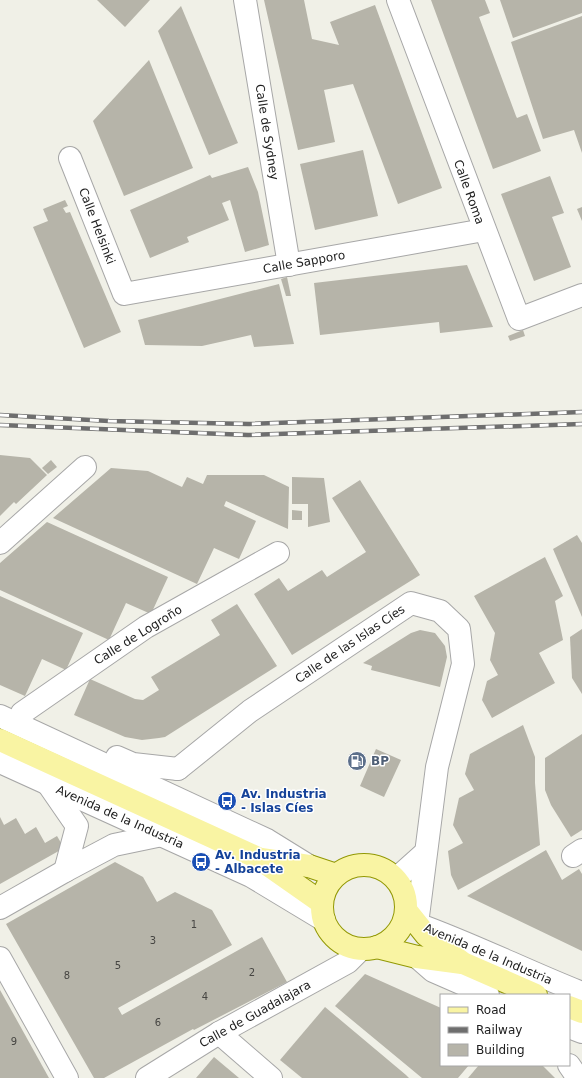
<svg xmlns="http://www.w3.org/2000/svg" width="582" height="1078" font-family="'DejaVu Sans',sans-serif">
	<rect width="100%" height="100%" fill="#f0f0e7"/>
	<g fill="#b6b4a9">
		<polygon points="97,0 150,0 125,27"/>
		<polygon points="264,0 304,0 312,39 339,45 330,22 375,5 442,188 398,204 353,84 324,90 335,142 298,150"/>
		<polygon points="431,0 485,0 490,13 479,17 516,116 517,118 527,114 541,151 493,169"/>
		<polygon points="500,0 582,0 582,13 513,38"/>
		<polygon points="181,6 238,143 209,155 158,31"/>
		<polygon points="582,16 582,153 574,130 543,139 511,42"/>
		<polygon points="149,60 193,168 124,196 93,121"/>
		<polygon points="363,150 378,216 315,230 300,164"/>
		<polygon points="248,167 258,192 269,245 245,252 230,200 222,203 229,220 187,237 189,242 150,258 130,210 210,175 212,178"/>
		<polygon points="550,176 564,213 552,217 571,267 534,281 501,194"/>
		<polygon points="65,200 68,206 63,208 66,213 70,212 121,332 84,348 33,227 48,221 43,209"/>
		<polygon points="582,207 582,221 577,209"/>
		<polygon points="467,265 493,327 440,333 439,322 320,335 314,283"/>
		<polygon points="287,277 291,296 286,296 281,279"/>
		<polygon points="279,284 294,344 254,347 251,335 202,346 145,345 138,320"/>
		<polygon points="523,330 525,336 510,341 508,336"/>
		<polygon points="0,455 30,458 47,475 16,504 14,502 0,516"/>
		<polygon points="51,460 57,467 48,474 42,468"/>
		<polygon points="111,468 148,471 182,487 187,477 203,484 207,475 264,475 289,487 288,529 226,501 224,506 256,521 239,559 214,548 197,584 53,518"/>
		<polygon points="292,477 324,478 330,522 308,527 308,504 292,504"/>
		<polygon points="360,480 420,575 292,655 254,594 279,578 288,591 322,570 327,577 366,552 332,498"/>
		<polygon points="292,510 302,511 302,520 292,520"/>
		<polygon points="47,522 168,577 151,614 126,603 109,640 0,590 0,563"/>
		<polygon points="577,535 582,543 582,617 553,549"/>
		<polygon points="545,557 563,596 555,601 563,640 539,653 555,683 492,718 482,700 487,681 498,675 490,660 495,633 474,596"/>
		<polygon points="0,596 83,633 66,670 42,659 25,696 0,685"/>
		<polygon points="237,604 277,666 165,737 159,738 142,740 125,737 74,715 90,679 135,699 143,700 159,690 151,677 220,635 211,620"/>
		<polygon points="582,629 582,694 572,678 570,637"/>
		<polygon points="420,630 435,633 445,646 447,657 440,687 371,670 372,666 363,663 411,633"/>
		<polygon points="523,725 535,757 535,783 540,845 458,890 451,875 448,851 463,843 453,825 459,798 474,790 465,774 470,754"/>
		<polygon points="582,734 582,830 571,837 551,805 545,790 545,758"/>
		<polygon points="376,749 401,760 384,797 360,786"/>
		<polygon points="0,817 4,825 16,818 25,834 36,827 45,843 57,836 64,848 0,884"/>
		<polygon points="546,850 562,880 579,869 582,874 582,951 467,896"/>
		<polygon points="115,862 143,877 157,902 175,892 212,910 232,945 118,1008 122,1015 262,937 287,982 194,1030 193,1029 104,1078 94,1078 6,924"/>
		<polygon points="365,974 441,1008 441,1065 469,1065 458,1078 422,1078 335,1006"/>
		<polygon points="0,990 9,1006 49,1078 0,1078"/>
		<polygon points="325,1007 406,1075 409,1078 302,1078 280,1060"/>
		<polygon points="214,1057 239,1078 196,1078"/>
		<polygon points="479,1065 542,1065 555,1078 468,1078"/>
	</g>
	<g fill="none" stroke-linecap="round" stroke-linejoin="round">
		<g stroke="#a7a7a7" stroke-width="24">
			<g id="minor">
				<polyline points="245,0 289,265"/>
				<polyline points="398,0 519,319 582,295"/>
				<polyline points="70,158 124,294 484,230"/>
				<polyline points="0,543 85,467"/>
				<polyline points="22,713 146,627 278,553"/>
				<polyline points="0,716 267,840 309,866"/>
				<polyline points="117,757 133,764 178,769"/>
				<polyline points="0,762 251,876 324,920"/>
				<path d="M178,769L250,711L411,603L440,611L459,629L463,664L437,767L417,924C473,944 526,971 582,993"/>
				<polyline points="48,784 77,826 65,871 114,845 162,835"/>
				<polyline points="573,856 582,850"/>
				<polyline points="396,879 425,853"/>
				<polyline points="0,908 65,871"/>
				<polyline points="417,957 433,971 488,995"/>
				<polyline points="0,958 67,1078"/>
				<polyline points="569,1027 582,1032"/>
				<polyline points="219,1033 271,1078"/>
				<polyline points="569,1065 578,1078"/>
				<polyline points="147,1078 219,1033 348,962 361,949"/>
			</g>
		</g>
		<g stroke="#929804" stroke-width="24">
			<g id="major">
				<polyline points="0,740 258,858 322,903"/>
				<polyline points="261,859 309,866 336,875"/>
				<circle cx="364" cy="907" r="42"/>
				<polyline points="406,910 426,935 463,963 536,995"/>
				<polyline points="377,947 417,957 462,963"/>
				<polyline points="569,1007 582,1012"/>
			</g>
		</g>
		<use href="#minor" stroke="#fff" stroke-width="22"/>
		<use href="#major" stroke="#f9f4a3" stroke-width="22"/>
		<g stroke="#6e6e6e" stroke-width="4.5">
			<g id="rail">
				<polyline points="0,415 109,421 249,424 582,412"/>
				<polyline points="0,425 248,435 582,424"/>
			</g>
		</g>
		<use href="#rail" stroke="#fff" stroke-width="3" stroke-dasharray="9" stroke-linecap="butt"/>
	</g>
	<defs>
		<g id="fuel-disc" transform="scale(1)"><circle r="9.5" fill="#5c6f8a" stroke="#fff"/><path d="M-5.5-6h7V0h2V4h1.3V-2.5L3-4.5l.8-.8L6-3V5H2.5V1h-1V6h-7ZM-4.2-4.7v3.2H.2V-4.7Z" fill="#fff"/></g>
		<g id="bus-disc" transform="scale(1)"><circle r="9.5" fill="#1a4fb4" stroke="#fff"/><path d="M-5-6H5V4H4V6H2V4H-2V6H-4V4H-5ZM-3.5-4V0h7V-4ZM-3.5 1.2v1.5H-2V1.2ZM2 1.2v1.5H3.5V1.2Z" fill="#fff"/></g>
	</defs>
	<g fill-rule="evenodd">
		<use href="#fuel-disc" x="357" y="761"/>
		<use href="#bus-disc" x="227" y="801"/>
		<use href="#bus-disc" x="201" y="862"/>
	</g>
	<g text-anchor="middle" stroke-width="3" stroke-linejoin="round" paint-order="stroke">
		<g font-size="10" fill="#464542">
			<text x="194" y="928">1</text>
			<text x="153" y="944">3</text>
			<text x="118" y="969">5</text>
			<text x="252" y="976">2</text>
			<text x="67" y="979">8</text>
			<text x="205" y="1000">4</text>
			<text x="158" y="1026">6</text>
			<text x="14" y="1045">9</text>
		</g>
		<g font-size="12" fill="#202020" stroke="#fff">
			<text transform="translate(267 132) rotate(81)" y="4">Calle de Sydney</text>
			<text transform="translate(469 192) rotate(70)" y="4">Calle Roma</text>
			<text transform="translate(97 226) rotate(69)" y="4">Calle Helsinki</text>
			<text transform="translate(304 262) rotate(-10)" y="4">Calle Sapporo</text>
			<text transform="translate(138 635) rotate(-32)" y="4">Calle de Logroño</text>
			<text transform="translate(350 644) rotate(-34)" y="4">Calle de las Islas Cíes</text>
			<text transform="translate(120 817) rotate(24)" y="4">Avenida de la Industria</text>
			<text transform="translate(488 954) rotate(23)" y="4">Avenida de la Industria</text>
			<text transform="translate(255 1014) rotate(-29)" y="4">Calle de Guadalajara</text>
		</g>
		<g font-size="12" font-weight="bold" fill="#4e5e75" stroke="#fff" text-anchor="start">
			<text x="371" y="765">BP</text>
		</g>
		<g font-size="12" font-weight="bold" fill="#164399" stroke="#fff" text-anchor="start">
			<text x="241" y="798">Av. Industria<tspan x="241" dy="14">- Islas Cíes</tspan></text>
			<text x="215" y="859">Av. Industria<tspan x="215" dy="14">- Albacete</tspan></text>
		</g>
	</g>
	<rect x="440" y="994" width="130" height="72" fill="#ffffff" stroke="#a6a6a6"/>
	<rect x="448" y="1007" width="20" height="6" fill="#f9f4a3" stroke="#a6a6a6"/>
	<text x="476" y="1014" font-size="12" fill="#202020">Road</text>
	<rect x="448" y="1027" width="20" height="6" fill="#6e6e6e" stroke="#a6a6a6"/>
	<text x="476" y="1034" font-size="12" fill="#202020">Railway</text>
	<rect x="448" y="1044" width="20" height="12" fill="#b6b4a9" stroke="#a6a6a6"/>
	<text x="476" y="1054" font-size="12" fill="#202020">Building</text>
</svg>
